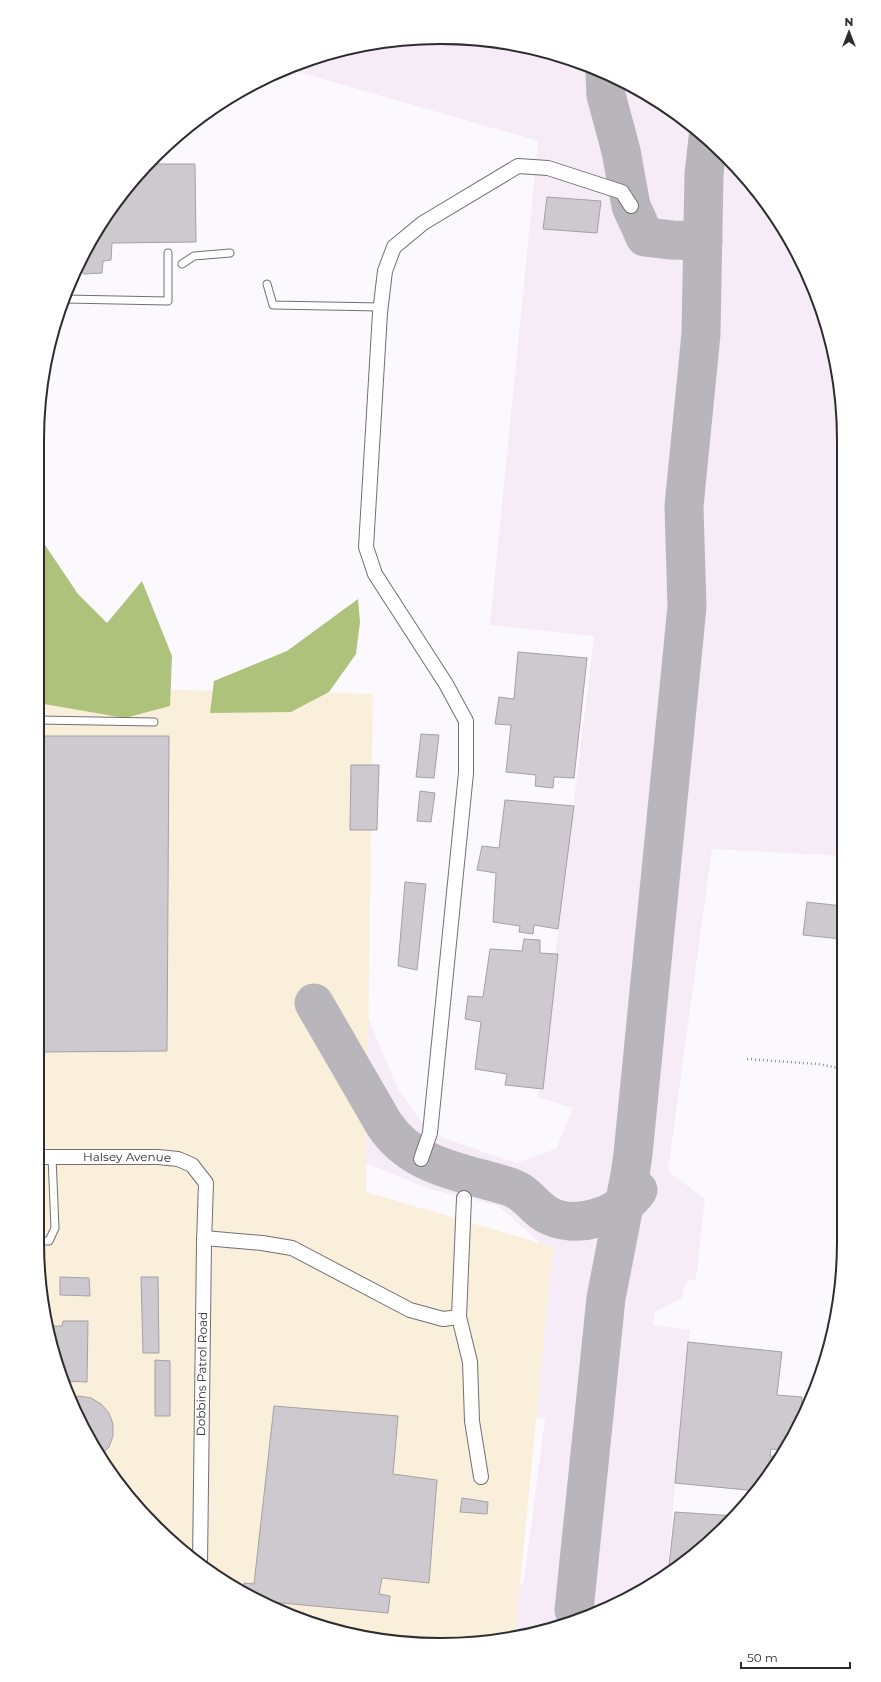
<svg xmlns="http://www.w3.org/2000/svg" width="881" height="1682" font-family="Montserrat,sans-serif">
	<rect width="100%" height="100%" fill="#fcf9fe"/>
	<polygon fill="#f5ecf7" points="467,38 545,51 619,79 706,137 761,195 813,286 841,388 842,856 712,849 668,1171 705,1199 696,1279 686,1282 682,1298 655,1312 653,1325 690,1330 667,1575 595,1614 545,1631 467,1644 524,1581 545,1419 493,1408 542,1280 538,1241 498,1206 429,1189 359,1160 351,977 399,1091 430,1133 516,1163 556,1149 573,1108 538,1097 594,636 490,625 538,141 288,69 311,58 388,40"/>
	<polygon fill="#faefda" points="38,687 373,694 366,1192 553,1247 515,1636 467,1644 414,1644 336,1631 286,1614 217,1577 174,1545 121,1487 91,1443 58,1371 45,1320 37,1242"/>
	<g fill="#aec27b">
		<polygon points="38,510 43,542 78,594 107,623 142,581 172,656 170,706 125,718 38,703"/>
		<polygon points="358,599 360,622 356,654 329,692 291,712 210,713 214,681 287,651"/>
	</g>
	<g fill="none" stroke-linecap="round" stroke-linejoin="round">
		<g stroke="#b8b6ba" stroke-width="39">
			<polyline points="605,73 606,95 621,151 631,206 645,237 672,240 703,241"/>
			<path d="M314,1003L384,1124C413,1168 463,1172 510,1187C526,1192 533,1206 546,1214C574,1231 621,1216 638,1190"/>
			<polyline points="574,1610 606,1298 630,1175 633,1154 687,607 684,506 701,334 704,174 708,138"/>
		</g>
	</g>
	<g fill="#cdc9ce" stroke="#a4a0a5">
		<polygon points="149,164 195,164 196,242 112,243 111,260 103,261 102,273 84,274 77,269 79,262 121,195"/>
		<polygon points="547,197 601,201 597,233 543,229"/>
		<polygon points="518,652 587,658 574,778 554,777 553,788 535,786 536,775 506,772 511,725 495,724 499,697 514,699"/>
		<polygon points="421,734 439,735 434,778 416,777"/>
		<polygon points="38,736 169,736 167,1051 37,1052"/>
		<polygon points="351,765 379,765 377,830 350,830"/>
		<polygon points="420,791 435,793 431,822 417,821"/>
		<polygon points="505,800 574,806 558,929 534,925 533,934 519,932 520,926 493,922 496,873 477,870 482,846 499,848"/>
		<polygon points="405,882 426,884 417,970 398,966"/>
		<polygon points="807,902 842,906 841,939 803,935"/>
		<polygon points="524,939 540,940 540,953 558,954 543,1089 505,1085 507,1074 475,1069 481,1022 465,1019 468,996 483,997 490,949 522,951"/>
		<polygon points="60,1277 89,1278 90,1296 60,1295"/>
		<polygon points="141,1277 158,1277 159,1353 143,1353"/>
		<polygon points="63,1321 88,1321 87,1382 63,1381 58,1371 51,1344 52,1326 62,1326"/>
		<polygon points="688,1342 782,1352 777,1395 802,1397 801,1423 784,1450 771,1449 770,1456 779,1457 757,1491 675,1483"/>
		<polygon points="155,1360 170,1361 170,1416 155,1416"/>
		<polygon points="79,1396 91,1398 101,1404 109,1413 113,1424 113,1436 109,1447 100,1457 91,1443 70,1398"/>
		<polygon points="274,1406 398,1416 393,1474 437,1480 429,1583 382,1578 379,1594 390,1596 388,1613 261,1601 244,1592 244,1583 254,1584"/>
		<polygon points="462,1498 488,1502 487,1514 460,1512"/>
		<polygon points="675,1512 735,1516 726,1527 668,1574"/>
	</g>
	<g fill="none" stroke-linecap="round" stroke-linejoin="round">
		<g stroke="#726e73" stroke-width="9">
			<g id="lane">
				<polyline points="182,264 194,256 230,253"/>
				<polyline points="267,284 273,305 380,307"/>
				<polyline points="65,299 168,301 168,253"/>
				<polyline points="38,720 154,722"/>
				<polyline points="37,1241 49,1241 55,1228 52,1157"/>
			</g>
		</g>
		<g stroke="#726e73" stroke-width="16">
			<g id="street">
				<path id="s1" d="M37,1157H158L178,1159L192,1165L206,1183L204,1243L200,1564"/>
				<polyline points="421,1159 430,1133 466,773 466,721 446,684 375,574 366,547 380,313 385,271 394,247 423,223 518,166 548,168 622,192 631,206"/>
				<polyline points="464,1198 459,1317 470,1362 472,1421 481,1477"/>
				<polyline points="204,1238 262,1243 292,1248 410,1310 443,1319 459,1317"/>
			</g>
		</g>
		<polyline stroke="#908e92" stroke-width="2.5" stroke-dasharray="1 3" stroke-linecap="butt" points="747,1059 818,1064 843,1069"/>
		<use href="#lane" stroke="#fff" stroke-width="7"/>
		<use href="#street" stroke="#fff" stroke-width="14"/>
	</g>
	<g text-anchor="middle" stroke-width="3" stroke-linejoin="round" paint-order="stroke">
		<g font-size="12" fill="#2d2c2e" stroke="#fff">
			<text dy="4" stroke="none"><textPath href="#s1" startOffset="90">Halsey Avenue</textPath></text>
			<text transform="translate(202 1374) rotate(-89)" y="4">Dobbins Patrol Road</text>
		</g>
	</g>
	<path d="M0 0H881V1682H0ZM440 44H441A396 396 0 0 1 837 440V1242A396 396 0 0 1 441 1638H440A396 396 0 0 1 44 1242V440A396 396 0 0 1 440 44Z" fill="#fff" fill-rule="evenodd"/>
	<path fill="none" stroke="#2d2c2e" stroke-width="2" d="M440 44H441A396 396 0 0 1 837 440V1242A396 396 0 0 1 441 1638H440A396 396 0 0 1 44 1242V440A396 396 0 0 1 440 44Z"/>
	<g transform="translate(849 32)" stroke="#ffffff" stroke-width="3" paint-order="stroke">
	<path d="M0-3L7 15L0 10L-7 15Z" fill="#2d2c2e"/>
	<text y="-6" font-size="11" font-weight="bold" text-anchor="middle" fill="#2d2c2e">N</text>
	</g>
	<path d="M741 1662v6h109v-6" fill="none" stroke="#2d2c2e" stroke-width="2"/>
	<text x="747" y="1662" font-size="12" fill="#2d2c2e" stroke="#ffffff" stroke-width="3" paint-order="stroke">50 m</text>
</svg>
